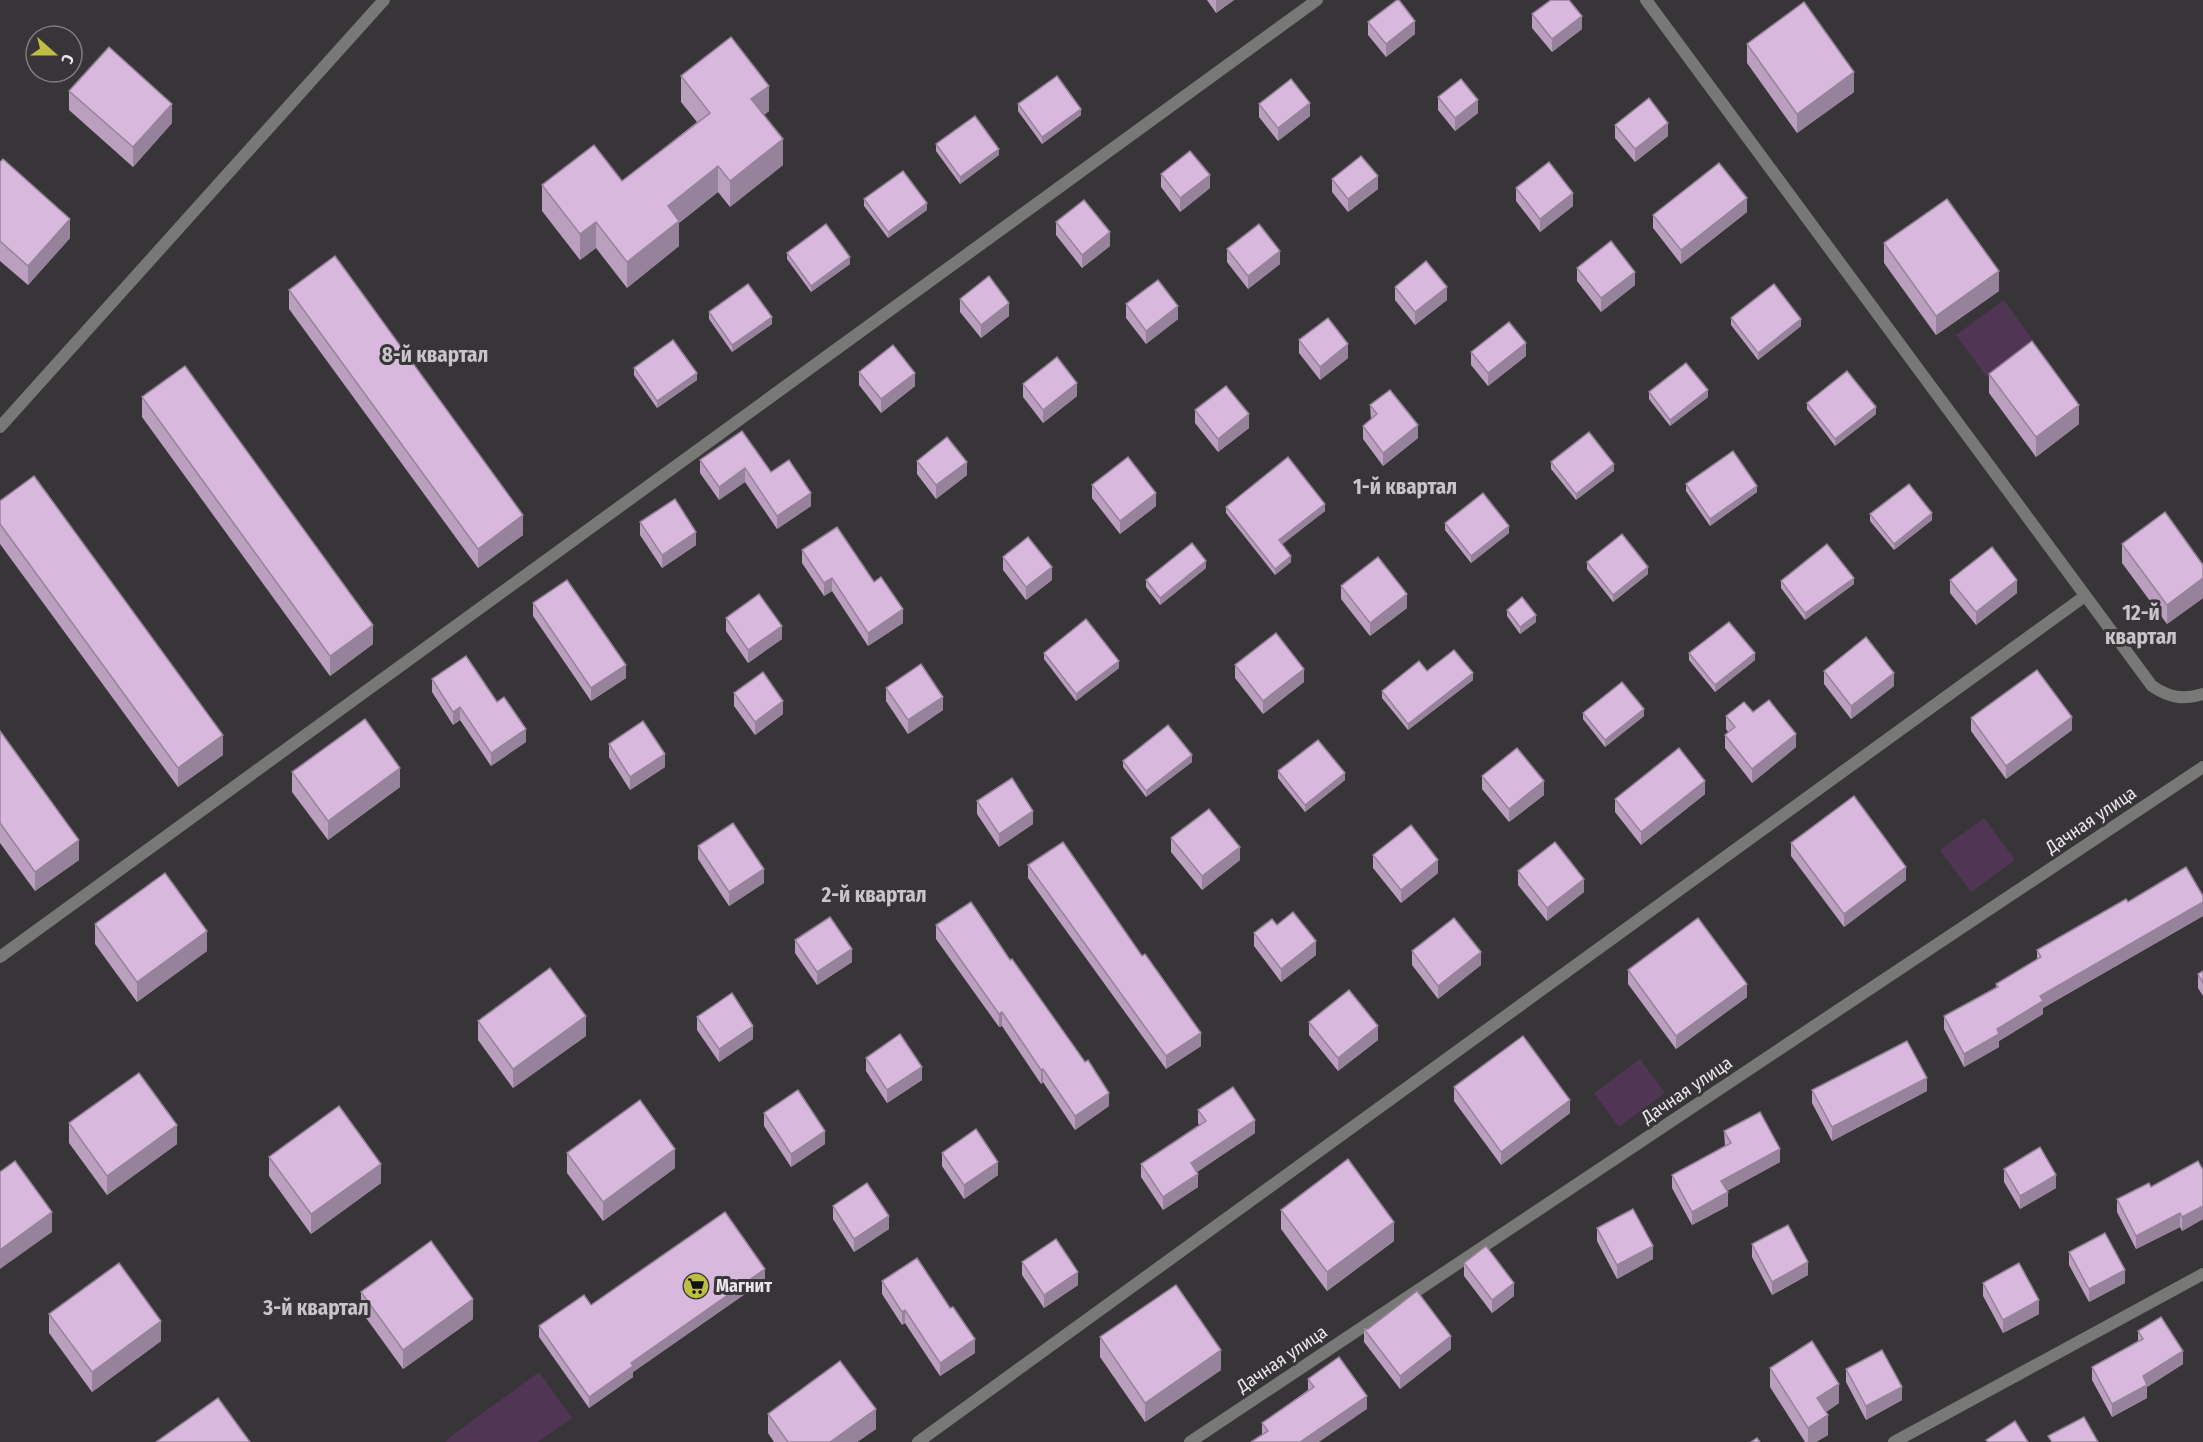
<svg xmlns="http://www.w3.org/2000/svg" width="2203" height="1442" font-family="'Fira Sans Condensed',sans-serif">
	<rect width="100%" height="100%" fill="#373537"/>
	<g fill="#503654">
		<polygon points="2004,300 2034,342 1987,377 1956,335"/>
		<polygon points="1984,818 2015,860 1971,892 1940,850"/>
		<polygon points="1640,1059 1665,1093 1619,1127 1594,1093"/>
		<polygon points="539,1372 572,1418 538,1442 447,1442 446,1440"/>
	</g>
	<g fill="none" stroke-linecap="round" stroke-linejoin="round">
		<g stroke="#787876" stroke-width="12">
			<path d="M1646,0L2152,686C2170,698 2183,700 2203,694"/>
			<polyline points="0,427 384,0"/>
			<polyline points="0,957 1317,0"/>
			<polyline points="918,1442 2085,596"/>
			<polyline points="1190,1442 2203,767"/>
			<polyline points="1894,1442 2203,1274"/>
		</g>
	</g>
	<g fill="#ba9fbe">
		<polygon points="1207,0 1234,0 1216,13"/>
		<polygon points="1532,14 1582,29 1552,52 1532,28"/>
		<polygon points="1368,22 1415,34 1386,57 1368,35"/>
		<polygon points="1747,44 1854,92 1797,133 1747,63"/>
		<polygon points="681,76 769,111 764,115 783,165 730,207 718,192 679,223 679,246 627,288 596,248 580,260 542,211 542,185 622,181 697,122 681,102"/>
		<polygon points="69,91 172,123 133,167 69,110"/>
		<polygon points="1438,97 1478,113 1455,131 1438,110"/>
		<polygon points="1018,104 1081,115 1042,144 1018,111"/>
		<polygon points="1259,104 1310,116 1278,141 1259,117"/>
		<polygon points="1615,125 1668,136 1635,162 1615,138"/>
		<polygon points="936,144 999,155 960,184 936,151"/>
		<polygon points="0,162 70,238 28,285 0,261"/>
		<polygon points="1161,174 1210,188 1180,212 1161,187"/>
		<polygon points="1332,179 1378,189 1348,212 1332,192"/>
		<polygon points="1516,188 1573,206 1540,232 1516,201"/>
		<polygon points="864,199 927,210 888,238 864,206"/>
		<polygon points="1747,212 1681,264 1653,228 1653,215"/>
		<polygon points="1056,222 1110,246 1082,268 1056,235"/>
		<polygon points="1884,243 1999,291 1936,335 1884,263"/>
		<polygon points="1227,249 1280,264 1248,289 1227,262"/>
		<polygon points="787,253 850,264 811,292 787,259"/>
		<polygon points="1577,268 1635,285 1601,312 1577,281"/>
		<polygon points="1395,287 1447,300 1415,325 1395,300"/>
		<polygon points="289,290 523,535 478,568 289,309"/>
		<polygon points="960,299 1009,316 981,338 960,312"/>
		<polygon points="1126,304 1178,319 1146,344 1126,318"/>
		<polygon points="709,312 772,324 732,352 709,319"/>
		<polygon points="1731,318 1801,326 1758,360 1731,325"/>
		<polygon points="1299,340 1348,358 1320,380 1299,353"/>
		<polygon points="1471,352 1526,356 1488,386 1471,365"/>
		<polygon points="634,368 697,380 657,408 634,375"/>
		<polygon points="859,372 915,386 881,413 859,385"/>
		<polygon points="1989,374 2079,424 2036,457 1989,393"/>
		<polygon points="1023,384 1077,396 1043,423 1023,397"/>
		<polygon points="1649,392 1708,397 1670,426 1649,399"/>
		<polygon points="142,397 373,644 330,676 142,417"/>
		<polygon points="1807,403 1876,414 1835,446 1807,409"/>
		<polygon points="1370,405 1418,438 1383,466 1363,439 1363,426 1371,419"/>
		<polygon points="1195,410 1249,428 1218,452 1195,423"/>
		<polygon points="700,460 771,472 811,506 777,529 745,482 719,500 700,473"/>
		<polygon points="917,461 967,475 936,499 917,474"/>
		<polygon points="1551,462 1614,471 1576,500 1551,469"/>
		<polygon points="1686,484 1757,492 1710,526 1686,491"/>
		<polygon points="1092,485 1156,506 1120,534 1092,498"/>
		<polygon points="0,501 223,755 178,787 0,544"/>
		<polygon points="1226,507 1325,511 1282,544 1291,562 1275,575 1226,513"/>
		<polygon points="1870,514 1932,520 1894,550 1870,521"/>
		<polygon points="640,522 696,545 662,568 640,535"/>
		<polygon points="1445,523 1509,533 1471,563 1445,530"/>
		<polygon points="2122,544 2203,565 2203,598 2167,624 2122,563"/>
		<polygon points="802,550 874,582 903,623 868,646 832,591 824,596 802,563"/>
		<polygon points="1003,557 1052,580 1026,600 1003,570"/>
		<polygon points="1587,562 1648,574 1613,602 1587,569"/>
		<polygon points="1206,568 1160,605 1146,587 1146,580"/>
		<polygon points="1950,580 2017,593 1976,625 1950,593"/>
		<polygon points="1781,581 1854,584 1805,620 1781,588"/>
		<polygon points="1341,586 1407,608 1370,636 1341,599"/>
		<polygon points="533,603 626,678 591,701 533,616"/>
		<polygon points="1507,610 1536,622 1520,634 1507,616"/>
		<polygon points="726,618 782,639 748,663 726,631"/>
		<polygon points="1044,653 1119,668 1076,701 1044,659"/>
		<polygon points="1689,653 1755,660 1715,692 1689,660"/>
		<polygon points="1235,665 1304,682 1263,714 1235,678"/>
		<polygon points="1427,671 1473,680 1408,730 1382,698 1382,691"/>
		<polygon points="1824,671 1894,686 1851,719 1824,684"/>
		<polygon points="432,679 526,742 491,766 460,720 453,725 432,692"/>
		<polygon points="886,688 943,710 908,734 886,701"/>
		<polygon points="734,693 783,714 755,735 734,706"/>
		<polygon points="1753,712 1796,747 1752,783 1725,748 1725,735 1728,732 1726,729 1726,716"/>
		<polygon points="1583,713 1644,716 1605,747 1583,719"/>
		<polygon points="1971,718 2072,730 2006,779 1971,731"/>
		<polygon points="0,731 79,860 35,891 0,843"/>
		<polygon points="609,744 665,767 630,790 609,757"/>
		<polygon points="1123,761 1192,762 1146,797 1123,767"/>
		<polygon points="1278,771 1345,780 1305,812 1278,778"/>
		<polygon points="292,772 400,787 328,840 292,792"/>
		<polygon points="1482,776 1544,795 1509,822 1482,789"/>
		<polygon points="1705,794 1641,845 1615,812 1615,799"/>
		<polygon points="977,801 1033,824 999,847 977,814"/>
		<polygon points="1171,838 1240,860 1202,890 1171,852"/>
		<polygon points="1791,843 1906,880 1844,927 1791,856"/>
		<polygon points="698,846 764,883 729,906 698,859"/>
		<polygon points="1373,855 1438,873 1401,903 1373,868"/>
		<polygon points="1028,865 1201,1046 1166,1069 1028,878"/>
		<polygon points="1518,871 1584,892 1547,921 1518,885"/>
		<polygon points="2203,896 2203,916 2043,1008 2043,1014 1999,1041 1999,1047 1964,1067 1944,1029 1944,1016 1996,987 1996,984 2037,960 2037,950 2128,902"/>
		<polygon points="95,924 207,951 137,1002 95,944"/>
		<polygon points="936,925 1010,960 1109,1106 1075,1130 1043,1082 1041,1084 1002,1026 999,1027 936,939"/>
		<polygon points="1277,925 1316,955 1281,982 1254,946 1254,933"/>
		<polygon points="795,940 852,962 817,985 795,953"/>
		<polygon points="1412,951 1481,965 1438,999 1412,965"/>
		<polygon points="1628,970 1747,997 1676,1049 1628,984"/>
		<polygon points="2203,971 2203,996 2198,988 2198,974"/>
		<polygon points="697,1017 753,1039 719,1062 697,1030"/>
		<polygon points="478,1021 586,1036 513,1088 478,1040"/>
		<polygon points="1309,1022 1378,1040 1338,1071 1309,1035"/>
		<polygon points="866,1058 922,1080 887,1103 866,1071"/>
		<polygon points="1454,1087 1570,1113 1501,1165 1454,1101"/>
		<polygon points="1812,1090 1927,1091 1832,1141 1812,1103"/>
		<polygon points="1198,1110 1255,1133 1197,1172 1198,1187 1163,1210 1141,1177 1141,1164 1199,1125 1198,1123"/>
		<polygon points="764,1113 825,1144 791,1167 764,1126"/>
		<polygon points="69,1123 177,1144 107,1195 69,1143"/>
		<polygon points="1724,1131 1780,1162 1727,1191 1728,1206 1692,1225 1672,1188 1672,1175 1725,1146"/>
		<polygon points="567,1153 675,1168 603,1221 567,1173"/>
		<polygon points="942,1153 998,1175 964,1199 942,1166"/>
		<polygon points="269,1157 381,1183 311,1234 269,1176"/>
		<polygon points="2004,1169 2056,1188 2020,1209 2004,1182"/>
		<polygon points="2203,1170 2203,1219 2182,1231 2180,1227 2136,1249 2117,1212 2117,1199 2151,1187"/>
		<polygon points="833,1206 889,1229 854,1252 833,1219"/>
		<polygon points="1281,1210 1394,1241 1327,1291 1281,1229"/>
		<polygon points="1597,1228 1653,1259 1617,1279 1597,1241"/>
		<polygon points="1752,1244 1808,1275 1772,1295 1752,1257"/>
		<polygon points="2069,1252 2125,1283 2089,1302 2069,1265"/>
		<polygon points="1022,1262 1078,1285 1044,1308 1022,1275"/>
		<polygon points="1464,1263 1514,1296 1492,1313 1464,1276"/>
		<polygon points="765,1280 633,1372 633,1377 589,1408 539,1337 539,1326"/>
		<polygon points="882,1281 975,1353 940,1376 905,1323 902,1325 882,1294"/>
		<polygon points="1983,1283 2039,1314 2003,1333 1983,1296"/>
		<polygon points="361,1292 473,1319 403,1369 361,1311"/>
		<polygon points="49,1314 161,1341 92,1392 49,1333"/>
		<polygon points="1364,1329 1451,1349 1400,1389 1364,1342"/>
		<polygon points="2138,1331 2183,1364 2147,1387 2147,1398 2112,1417 2092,1380 2092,1367 2138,1341"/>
		<polygon points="1100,1337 1221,1370 1145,1422 1100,1357"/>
		<polygon points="1770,1368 1839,1403 1826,1412 1828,1435 1816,1442 1805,1442 1770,1387"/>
		<polygon points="1846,1369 1902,1400 1866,1420 1846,1382"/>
		<polygon points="1308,1379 1367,1409 1262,1434 1262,1423 1308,1390"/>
		<polygon points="768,1414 876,1429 857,1442 774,1442 768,1433"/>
	</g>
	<g fill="#97829b">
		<polygon points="1216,0 1234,0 1216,13"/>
		<polygon points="1582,16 1582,29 1552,52 1552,39"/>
		<polygon points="1415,21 1415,34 1386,57 1386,44"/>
		<polygon points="1854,72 1854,92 1797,133 1797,114"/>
		<polygon points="769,86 769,111 751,125 751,99"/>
		<polygon points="1478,100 1478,113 1455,131 1455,118"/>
		<polygon points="1310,103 1310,116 1278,141 1278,128"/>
		<polygon points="172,104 172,123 133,167 133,147"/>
		<polygon points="1081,109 1081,115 1042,144 1042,137"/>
		<polygon points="1668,123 1668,136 1635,162 1635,149"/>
		<polygon points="783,139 783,165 730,207 730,181"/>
		<polygon points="999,149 999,155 960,184 960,177"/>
		<polygon points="718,166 718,192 679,223 679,246 627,288 627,262 668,206"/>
		<polygon points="1210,175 1210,188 1180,212 1180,198"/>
		<polygon points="1378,176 1378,189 1348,212 1348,199"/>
		<polygon points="1573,193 1573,206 1540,232 1540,219"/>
		<polygon points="1747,198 1747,212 1681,264 1681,250"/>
		<polygon points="927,203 927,210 888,238 888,232"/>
		<polygon points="70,219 70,238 28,285 28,266"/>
		<polygon points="596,222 596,248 580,260 580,234"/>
		<polygon points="1110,232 1110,246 1082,268 1082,255"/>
		<polygon points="1280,251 1280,264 1248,289 1248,276"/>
		<polygon points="850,257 850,264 811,292 811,286"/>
		<polygon points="1999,271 1999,291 1936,335 1936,316"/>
		<polygon points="1635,272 1635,285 1601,312 1601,298"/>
		<polygon points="1447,287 1447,300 1415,325 1415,312"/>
		<polygon points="1009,303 1009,316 981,338 981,325"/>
		<polygon points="1178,306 1178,319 1146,344 1146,331"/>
		<polygon points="772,317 772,324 732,352 732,345"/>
		<polygon points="1801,319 1801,326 1758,360 1758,353"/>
		<polygon points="1526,343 1526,356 1488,386 1488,373"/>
		<polygon points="1348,344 1348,358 1320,380 1320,367"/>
		<polygon points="697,373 697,380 657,408 657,401"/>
		<polygon points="915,373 915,386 881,413 881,399"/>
		<polygon points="1077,383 1077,396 1043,423 1043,410"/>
		<polygon points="1708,390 1708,397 1670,426 1670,420"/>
		<polygon points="2079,405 2079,424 2036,457 2036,437"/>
		<polygon points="1876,407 1876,414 1835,446 1835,439"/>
		<polygon points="1249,414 1249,428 1218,452 1218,439"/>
		<polygon points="1418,425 1418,438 1383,466 1383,453"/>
		<polygon points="967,462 967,475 936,499 936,485"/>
		<polygon points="1614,464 1614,471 1576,500 1576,494"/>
		<polygon points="745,468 745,482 719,500 719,487"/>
		<polygon points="1757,486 1757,492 1710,526 1710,519"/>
		<polygon points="811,493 811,506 777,529 777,516"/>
		<polygon points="1156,493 1156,506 1120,534 1120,521"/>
		<polygon points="1325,504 1325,511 1279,547 1279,540"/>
		<polygon points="1932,513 1932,520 1894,550 1894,544"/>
		<polygon points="523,515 523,535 478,568 478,549"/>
		<polygon points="1509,526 1509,533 1471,563 1471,556"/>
		<polygon points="696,532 696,545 662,568 662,555"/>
		<polygon points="1291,556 1291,562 1275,575 1275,569"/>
		<polygon points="1206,561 1206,568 1160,605 1160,598"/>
		<polygon points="1052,567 1052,580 1026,600 1026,587"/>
		<polygon points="1648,567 1648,574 1613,602 1613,595"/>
		<polygon points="832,578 832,591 824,596 824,583"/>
		<polygon points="1854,578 1854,584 1805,620 1805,613"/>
		<polygon points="2203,578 2203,598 2167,624 2167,605"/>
		<polygon points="2017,580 2017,593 1976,625 1976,612"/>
		<polygon points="1407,594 1407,608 1370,636 1370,623"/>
		<polygon points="903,609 903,623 868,646 868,633"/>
		<polygon points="1536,615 1536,622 1520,634 1520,627"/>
		<polygon points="373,625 373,644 330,676 330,656"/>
		<polygon points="782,626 782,639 748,663 748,650"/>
		<polygon points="1755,653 1755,660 1715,692 1715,685"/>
		<polygon points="1119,661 1119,668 1076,701 1076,694"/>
		<polygon points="626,665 626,678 591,701 591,688"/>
		<polygon points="1304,669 1304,682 1263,714 1263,701"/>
		<polygon points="1473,673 1473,680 1408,730 1408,724"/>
		<polygon points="1894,673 1894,686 1851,719 1851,706"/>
		<polygon points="943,697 943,710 908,734 908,720"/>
		<polygon points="783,701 783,714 755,735 755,722"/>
		<polygon points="460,707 460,720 453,725 453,712"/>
		<polygon points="1644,709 1644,716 1605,747 1605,740"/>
		<polygon points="2072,717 2072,730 2006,779 2006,766"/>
		<polygon points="526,729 526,742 491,766 491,753"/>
		<polygon points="1796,734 1796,747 1752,783 1752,769"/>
		<polygon points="223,735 223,755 178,787 178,768"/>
		<polygon points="665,754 665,767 630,790 630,777"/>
		<polygon points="1192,755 1192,762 1146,797 1146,791"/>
		<polygon points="400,768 400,787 328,840 328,821"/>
		<polygon points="1345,773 1345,780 1305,812 1305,805"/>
		<polygon points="1544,781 1544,795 1509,822 1509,809"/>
		<polygon points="1705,781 1705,794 1641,845 1641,832"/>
		<polygon points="1033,811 1033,824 999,847 999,834"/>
		<polygon points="79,840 79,860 35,891 35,872"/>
		<polygon points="1240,847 1240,860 1202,890 1202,876"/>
		<polygon points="1438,860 1438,873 1401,903 1401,890"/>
		<polygon points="1906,867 1906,880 1844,927 1844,914"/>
		<polygon points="764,869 764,883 729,906 729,892"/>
		<polygon points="1584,879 1584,892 1547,921 1547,908"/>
		<polygon points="2203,902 2203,916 2043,1008 2043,1014 1999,1041 1999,1047 1964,1067 1964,1054 2040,996"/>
		<polygon points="207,931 207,951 137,1002 137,982"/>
		<polygon points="1316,941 1316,955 1281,982 1281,969"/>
		<polygon points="852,949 852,962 817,985 817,972"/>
		<polygon points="1481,952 1481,965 1438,999 1438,986"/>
		<polygon points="1747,984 1747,997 1676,1049 1676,1036"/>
		<polygon points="1002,1012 1002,1026 999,1027 999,1014"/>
		<polygon points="586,1016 586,1036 513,1088 513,1069"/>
		<polygon points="753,1026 753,1039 719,1062 719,1049"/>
		<polygon points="1378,1026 1378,1040 1338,1071 1338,1058"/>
		<polygon points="1201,1033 1201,1046 1166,1069 1166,1056"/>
		<polygon points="922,1067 922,1080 887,1103 887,1090"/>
		<polygon points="1043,1069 1043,1082 1041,1084 1041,1070"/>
		<polygon points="1927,1078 1927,1091 1832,1141 1832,1127"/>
		<polygon points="1109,1093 1109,1106 1075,1130 1075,1116"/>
		<polygon points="1570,1100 1570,1113 1501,1165 1501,1152"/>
		<polygon points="1255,1120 1255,1133 1191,1176 1191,1163"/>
		<polygon points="177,1125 177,1144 107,1195 107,1176"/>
		<polygon points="825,1131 825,1144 791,1167 791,1154"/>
		<polygon points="675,1149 675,1168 603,1221 603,1202"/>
		<polygon points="1780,1149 1780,1162 1721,1194 1721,1181"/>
		<polygon points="998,1162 998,1175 964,1199 964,1185"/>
		<polygon points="381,1164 381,1183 311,1234 311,1214"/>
		<polygon points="1198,1174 1198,1187 1163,1210 1163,1197"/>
		<polygon points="2056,1175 2056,1188 2020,1209 2020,1196"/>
		<polygon points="1728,1192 1728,1206 1692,1225 1692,1212"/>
		<polygon points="2203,1206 2203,1219 2182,1231 2182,1217"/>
		<polygon points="52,1212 52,1232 0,1269 0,1250"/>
		<polygon points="2180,1213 2180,1227 2136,1249 2136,1236"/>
		<polygon points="889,1216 889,1229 854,1252 854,1239"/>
		<polygon points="1394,1222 1394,1241 1327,1291 1327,1272"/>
		<polygon points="1653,1246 1653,1259 1617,1279 1617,1265"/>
		<polygon points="1808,1262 1808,1275 1772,1295 1772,1282"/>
		<polygon points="765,1269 765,1280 633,1372 633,1377 589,1408 589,1397 631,1363"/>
		<polygon points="2125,1270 2125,1283 2089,1302 2089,1289"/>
		<polygon points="1078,1272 1078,1285 1044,1308 1044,1295"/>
		<polygon points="1514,1283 1514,1296 1492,1313 1492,1300"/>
		<polygon points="473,1299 473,1319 403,1369 403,1350"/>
		<polygon points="2039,1300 2039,1314 2003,1333 2003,1320"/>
		<polygon points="905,1310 905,1323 902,1325 902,1312"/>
		<polygon points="161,1321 161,1341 92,1392 92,1372"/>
		<polygon points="1451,1336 1451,1349 1400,1389 1400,1376"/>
		<polygon points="975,1339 975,1353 940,1376 940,1363"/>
		<polygon points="1221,1350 1221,1370 1145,1422 1145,1403"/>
		<polygon points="2183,1351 2183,1364 2147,1387 2147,1398 2112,1417 2112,1404 2143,1376"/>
		<polygon points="1839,1384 1839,1403 1817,1418 1817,1398"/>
		<polygon points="1902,1387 1902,1400 1866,1420 1866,1406"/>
		<polygon points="1367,1396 1367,1409 1319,1442 1300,1442"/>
		<polygon points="876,1409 876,1429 857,1442 830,1442"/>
		<polygon points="1828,1415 1828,1435 1816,1442 1808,1442 1808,1428"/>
	</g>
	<g fill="#d8b9dd" stroke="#97829b" stroke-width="1.5">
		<polygon points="1397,0 1399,0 1415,21 1386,44 1368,22"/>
		<polygon points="1551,0 1569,0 1582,16 1552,39 1532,14"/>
		<polygon points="1804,2 1854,72 1797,114 1747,44"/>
		<polygon points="731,37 769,86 751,99 783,139 730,181 718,166 668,206 679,221 627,262 596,222 580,234 542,185 594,145 622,181 710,113 681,76"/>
		<polygon points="109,47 172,104 133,147 69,91"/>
		<polygon points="1057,76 1081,109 1042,137 1018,104"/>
		<polygon points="1291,79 1310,103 1278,128 1259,104"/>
		<polygon points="1461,79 1478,100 1455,118 1438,97"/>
		<polygon points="1649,98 1668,123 1635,149 1615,125"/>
		<polygon points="975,116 999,149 960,177 936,144"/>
		<polygon points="1190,151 1210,175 1180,198 1161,174"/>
		<polygon points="1361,156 1378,176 1348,199 1332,179"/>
		<polygon points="3,159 70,219 28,266 0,241 0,162"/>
		<polygon points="1549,162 1573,193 1540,219 1516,188"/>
		<polygon points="1719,163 1747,198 1681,250 1653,215"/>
		<polygon points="903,171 927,203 888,232 864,199"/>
		<polygon points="1947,199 1999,271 1936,316 1884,243"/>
		<polygon points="1084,200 1110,232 1082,255 1056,222"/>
		<polygon points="826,224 850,257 811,286 787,253"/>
		<polygon points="1259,224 1280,251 1248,276 1227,249"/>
		<polygon points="1611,241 1635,272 1601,298 1577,268"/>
		<polygon points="335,256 523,515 478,549 289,290"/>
		<polygon points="1426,261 1447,287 1415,312 1395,287"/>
		<polygon points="989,276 1009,303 981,325 960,299"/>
		<polygon points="1158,280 1178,306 1146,331 1126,304"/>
		<polygon points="748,284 772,317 732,345 709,312"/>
		<polygon points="1774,284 1801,319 1758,353 1731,318"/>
		<polygon points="1328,318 1348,344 1320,367 1299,340"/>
		<polygon points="1509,322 1526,343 1488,373 1471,352"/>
		<polygon points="673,340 697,373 657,401 634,368"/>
		<polygon points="2032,341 2079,405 2036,437 1989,374"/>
		<polygon points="893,345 915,373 881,399 859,372"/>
		<polygon points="1057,357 1077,383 1043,410 1023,384"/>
		<polygon points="1686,363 1708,390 1670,420 1649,392"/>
		<polygon points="185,366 373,625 330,656 142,397"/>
		<polygon points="1847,371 1876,407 1835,439 1807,403"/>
		<polygon points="1226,386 1249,414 1218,439 1195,410"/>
		<polygon points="1390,390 1418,425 1383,453 1363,426 1377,414 1370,405"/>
		<polygon points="742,431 771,472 789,460 811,493 777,516 745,468 719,487 700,460"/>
		<polygon points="1589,432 1614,464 1576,494 1551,462"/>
		<polygon points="947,437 967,462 936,485 917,461"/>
		<polygon points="1733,451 1757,486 1710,519 1686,484"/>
		<polygon points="1128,457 1156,493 1120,521 1092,485"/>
		<polygon points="1288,457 1325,504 1279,540 1291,556 1275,569 1226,507"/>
		<polygon points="34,476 223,735 178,768 0,524 0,501"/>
		<polygon points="1909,484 1932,513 1894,544 1870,514"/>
		<polygon points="1483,493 1509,526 1471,556 1445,523"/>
		<polygon points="675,499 696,532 662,555 640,522"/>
		<polygon points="2165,512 2203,565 2203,578 2167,605 2122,544"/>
		<polygon points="837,527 874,582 881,577 903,609 868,633 832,578 824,583 802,550"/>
		<polygon points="1622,534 1648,567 1613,595 1587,562"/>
		<polygon points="1028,537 1052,567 1026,587 1003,557"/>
		<polygon points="1192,543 1206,561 1160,598 1146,580"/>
		<polygon points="1827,544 1854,578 1805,613 1781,581"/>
		<polygon points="1992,547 2017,580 1976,612 1950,580"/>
		<polygon points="1378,557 1407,594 1370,623 1341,586"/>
		<polygon points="567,580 626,665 591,688 533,603"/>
		<polygon points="759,594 782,626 748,650 726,618"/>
		<polygon points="1522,597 1536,615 1520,627 1507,610"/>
		<polygon points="1086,619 1119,661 1076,694 1044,653"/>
		<polygon points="1729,622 1755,653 1715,685 1689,653"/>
		<polygon points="1276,633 1304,669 1263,701 1235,665"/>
		<polygon points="1866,637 1894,673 1851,706 1824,671"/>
		<polygon points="1454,650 1473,673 1408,724 1382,691 1419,661 1427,671"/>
		<polygon points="466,656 497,702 504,697 526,729 491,753 460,707 453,712 432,679"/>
		<polygon points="921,664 943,697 908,720 886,688"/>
		<polygon points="2037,670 2072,717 2006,766 1971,718"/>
		<polygon points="763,672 783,701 755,722 734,693"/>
		<polygon points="1622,682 1644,709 1605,740 1583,713"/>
		<polygon points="1769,700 1796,734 1752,769 1725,735 1735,727 1726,716 1744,702 1753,712"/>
		<polygon points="365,719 400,768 328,821 292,772"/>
		<polygon points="643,721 665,754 630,777 609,744"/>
		<polygon points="1168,725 1192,755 1146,791 1123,761"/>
		<polygon points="0,731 79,840 35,872 0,823"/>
		<polygon points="1318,740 1345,773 1305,805 1278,771"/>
		<polygon points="1517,748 1544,781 1509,809 1482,776"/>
		<polygon points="1679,748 1705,781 1641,832 1615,799"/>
		<polygon points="1012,778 1033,811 999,834 977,801"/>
		<polygon points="1854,796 1906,867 1844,914 1791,843"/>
		<polygon points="1209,809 1240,847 1202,876 1171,838"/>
		<polygon points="733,823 764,869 729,892 698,846"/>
		<polygon points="1411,825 1438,860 1401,890 1373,855"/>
		<polygon points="1063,842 1142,956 1145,954 1201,1033 1166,1056 1028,865"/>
		<polygon points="1555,842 1584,879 1547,908 1518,871"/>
		<polygon points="2186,867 2203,896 2203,902 2040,996 2043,1001 1997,1029 1999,1034 1964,1054 1944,1016 1998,987 1996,984 2041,957 2037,950 2126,899 2128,902"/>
		<polygon points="165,873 207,931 137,982 95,924"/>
		<polygon points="971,902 1010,960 1012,959 1085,1062 1088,1060 1109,1093 1075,1116 1043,1069 1041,1070 1002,1012 999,1014 936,925"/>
		<polygon points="1293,912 1316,941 1281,969 1254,933 1272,919 1277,925"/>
		<polygon points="830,917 852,949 817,972 795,940"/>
		<polygon points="1454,918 1481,952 1438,986 1412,951"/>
		<polygon points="1698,918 1747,984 1676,1036 1628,970"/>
		<polygon points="550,968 586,1016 513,1069 478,1021"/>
		<polygon points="2203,971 2203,983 2198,974"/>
		<polygon points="1349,990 1378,1026 1338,1058 1309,1022"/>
		<polygon points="732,993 753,1026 719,1049 697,1017"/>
		<polygon points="900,1034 922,1067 887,1090 866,1058"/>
		<polygon points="1523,1036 1570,1100 1501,1152 1454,1087"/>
		<polygon points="1907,1041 1927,1078 1832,1127 1812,1090"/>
		<polygon points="139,1073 177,1125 107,1176 69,1123"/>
		<polygon points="1233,1087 1255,1120 1191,1163 1198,1174 1163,1197 1141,1164 1206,1121 1198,1110"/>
		<polygon points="798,1090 825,1131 791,1154 764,1113"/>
		<polygon points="640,1100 675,1149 603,1202 567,1153"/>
		<polygon points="339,1106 381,1164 311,1214 269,1157"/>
		<polygon points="1760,1112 1780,1149 1721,1181 1728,1192 1692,1212 1672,1175 1731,1143 1724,1131"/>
		<polygon points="976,1129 998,1162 964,1185 942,1153"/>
		<polygon points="2040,1147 2056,1175 2020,1196 2004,1169"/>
		<polygon points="1348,1159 1394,1222 1327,1272 1281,1210"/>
		<polygon points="15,1161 52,1212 0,1250 0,1172"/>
		<polygon points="2198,1161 2203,1170 2203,1206 2182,1217 2180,1213 2136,1236 2117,1199 2149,1183 2151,1187"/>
		<polygon points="867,1183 889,1216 854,1239 833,1206"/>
		<polygon points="1633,1209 1653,1246 1617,1265 1597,1228"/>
		<polygon points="725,1212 765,1269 631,1363 633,1366 589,1397 539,1326 584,1295 591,1305"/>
		<polygon points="1788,1225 1808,1262 1772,1282 1752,1244"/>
		<polygon points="2105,1233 2125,1270 2089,1289 2069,1252"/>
		<polygon points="1056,1239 1078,1272 1044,1295 1022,1262"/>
		<polygon points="431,1241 473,1299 403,1350 361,1292"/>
		<polygon points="1486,1246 1514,1283 1492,1300 1464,1263"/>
		<polygon points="917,1258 950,1308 953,1307 975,1339 940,1363 905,1310 902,1312 882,1281"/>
		<polygon points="119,1263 161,1321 92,1372 49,1314"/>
		<polygon points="2019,1263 2039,1300 2003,1320 1983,1283"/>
		<polygon points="1176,1285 1221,1350 1145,1403 1100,1337"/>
		<polygon points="1417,1291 1451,1336 1400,1376 1364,1329 1368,1329"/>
		<polygon points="2161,1317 2183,1351 2143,1376 2147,1385 2112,1404 2092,1367 2143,1339 2138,1331"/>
		<polygon points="1812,1341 1839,1384 1817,1398 1828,1415 1808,1428 1770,1368"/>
		<polygon points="1882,1350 1902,1387 1866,1406 1846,1369"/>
		<polygon points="1339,1357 1367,1396 1300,1442 1251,1442 1268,1431 1262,1423 1314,1387 1308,1379"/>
		<polygon points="840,1361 876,1409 830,1442 788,1442 768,1414"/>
		<polygon points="218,1398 250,1442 156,1442"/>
		<polygon points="2084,1417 2098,1442 2052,1442 2048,1436"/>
		<polygon points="2015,1421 2028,1442 1988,1442 1986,1440"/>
		<polygon points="1757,1438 1760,1442 1751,1442"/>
	</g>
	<defs>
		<g id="supermarket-disc" transform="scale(1.35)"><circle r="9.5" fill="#bebf42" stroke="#373537"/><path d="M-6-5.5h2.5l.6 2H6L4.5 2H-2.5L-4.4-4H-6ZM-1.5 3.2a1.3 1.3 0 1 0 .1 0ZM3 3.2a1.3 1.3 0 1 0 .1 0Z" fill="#111"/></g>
	</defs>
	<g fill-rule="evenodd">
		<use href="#supermarket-disc" x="696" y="1286"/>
	</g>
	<g text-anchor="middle" stroke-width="6" stroke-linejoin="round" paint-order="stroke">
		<g font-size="18" fill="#e9e7e9" stroke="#373537">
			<text transform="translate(2091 820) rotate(-34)" y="6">Дачная улица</text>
			<text transform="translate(1687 1090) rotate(-34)" y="6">Дачная улица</text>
			<text transform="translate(1282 1359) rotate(-34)" y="6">Дачная улица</text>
		</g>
		<g font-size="18" font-weight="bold" fill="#e9e7e9" stroke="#373537" text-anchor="start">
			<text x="716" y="1292">Магнит</text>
		</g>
		<g font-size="21" font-weight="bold" fill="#c8c5c8" stroke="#373537">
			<text x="435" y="362">8-й квартал</text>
			<text x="1405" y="494">1-й квартал</text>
			<text x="2141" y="620">12-й<tspan x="2141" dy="24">квартал</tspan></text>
			<text x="874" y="902">2-й квартал</text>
			<text x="316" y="1315">3-й квартал</text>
		</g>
	</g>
	<g transform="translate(54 54) rotate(111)"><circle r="28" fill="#373537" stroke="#7e7c7e" stroke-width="1.5"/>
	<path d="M0-4.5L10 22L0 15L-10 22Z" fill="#bebf42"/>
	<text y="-9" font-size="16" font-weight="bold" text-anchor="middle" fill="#e9e7e9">С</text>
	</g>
</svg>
